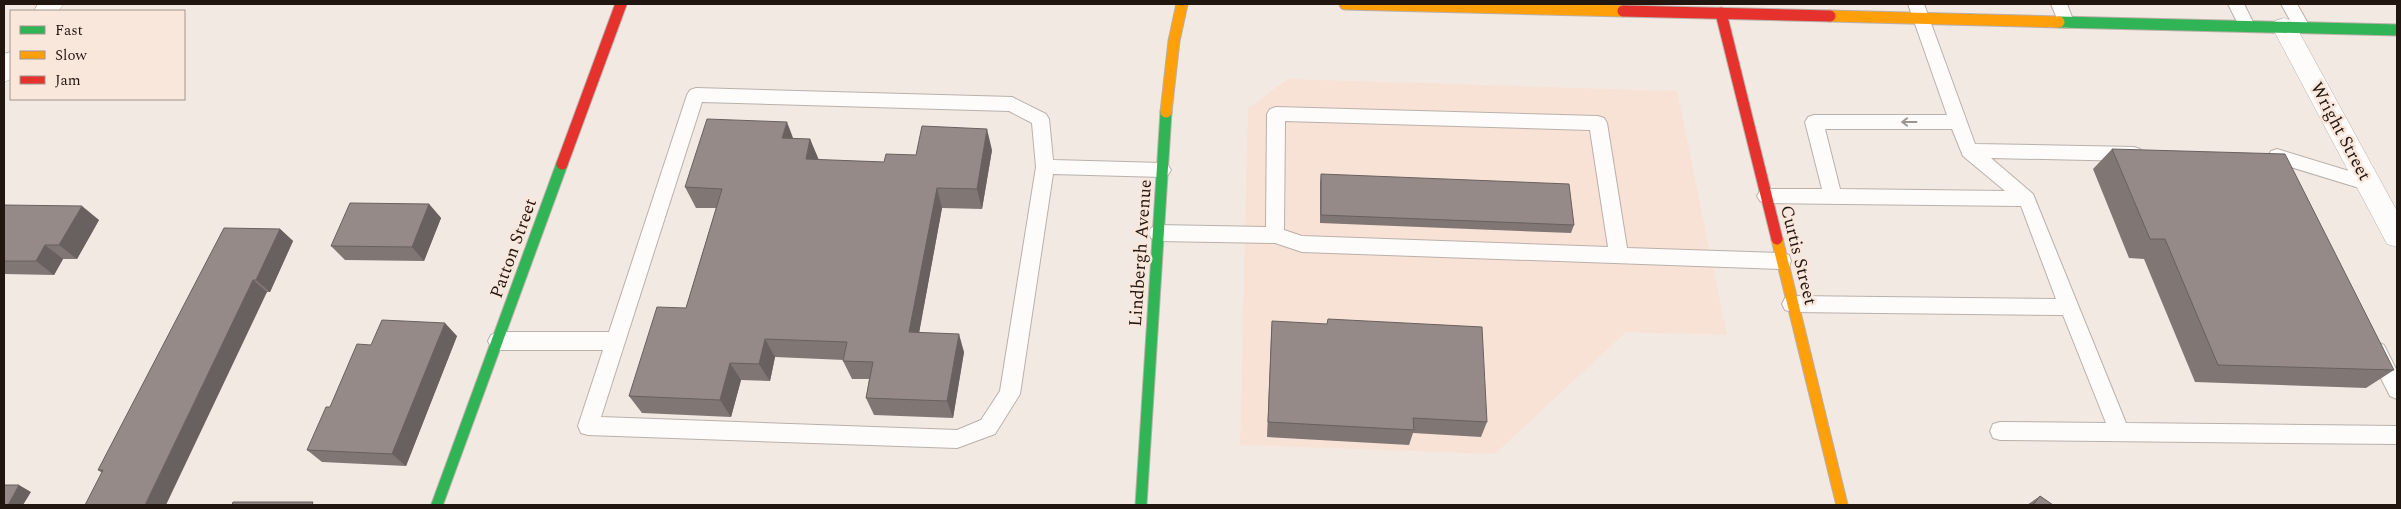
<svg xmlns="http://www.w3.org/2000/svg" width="2401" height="509" font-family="Spectral,serif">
	<rect width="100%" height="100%" fill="#f3e9e3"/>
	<polygon fill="#f8e2d6" points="1288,79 1677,91 1727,335 1626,332 1495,454 1240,445 1248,108"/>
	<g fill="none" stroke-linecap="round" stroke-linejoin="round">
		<g stroke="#bab0aa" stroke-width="2">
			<g id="lane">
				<path d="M1908,4H1924L1975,144L2134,147L2140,149L2143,154L2140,159L2134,161L1991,158L2033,194L2126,423L2397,426V444L2000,440L1993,438L1990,431L1993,424L2000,422L2106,423L2063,315L1792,312L1785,310L1782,304L1785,298L1792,296L2056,299L2021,206L1766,203L1760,201L1757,196L1760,191L1766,189H1822L1805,122L1808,117L1814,115H1947ZM1825,129H1952L1963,156L2005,191L1840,189Z"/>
				<polygon points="2051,4 2067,4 2074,22 2072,26 2066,28 2060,26"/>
				<polygon points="2228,4 2244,4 2255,26 2253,30 2247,32 2241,30"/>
				<polygon points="2281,4 2297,4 2310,27 2308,31 2302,33 2296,31"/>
				<path d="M696,88L1012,97L1046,114L1049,119L1053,160L1162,163L1168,165L1171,170L1168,175L1162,177L1053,174L1020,394L995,434L957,448L588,435L581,433L578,426L603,350H498L491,347L488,341L491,335L498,332H609L687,95L690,90ZM702,102L1009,111L1032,123L1036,167L1000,391L981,420L957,430L601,417Z"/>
				<path d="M1276,107L1598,116L1604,118L1607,123L1627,248L1782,253L1789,255L1791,261L1789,267L1782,269L1302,252L1275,243L1158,241L1151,238L1149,233L1151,228L1158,225L1266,227L1267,114L1270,109ZM1285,121L1590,130L1608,247L1302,236L1284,230Z"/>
				<polygon points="2277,149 2375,179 2378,184 2375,189 2369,191 2271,161 2268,156 2271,151"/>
				<polygon points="2377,342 2384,345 2397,371 2397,399 2390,396 2367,351 2370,345"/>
			</g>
		</g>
		<g stroke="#bab0aa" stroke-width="1">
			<g id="street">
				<polygon points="38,4 63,4 59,11 34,11"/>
				<polygon points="2284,18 2293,21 2397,211 2397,247 2387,244 2272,27 2275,21"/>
				<polygon points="11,52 11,79 4,82 4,54"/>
			</g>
		</g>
		<g stroke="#bab0aa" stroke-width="13">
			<g id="fast">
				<polyline points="2059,22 2397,30"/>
				<polyline points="437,505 562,164"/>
				<polyline points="1141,505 1166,112"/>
			</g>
		</g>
		<g stroke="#bab0aa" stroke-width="13">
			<g id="slow">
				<polyline points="1345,4 1623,11"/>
				<polyline points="1830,16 2059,22"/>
				<polyline points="1166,112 1174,41 1182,4"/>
				<polyline points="1777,239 1842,505"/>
			</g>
		</g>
		<g stroke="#bab0aa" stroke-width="13">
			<g id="jam">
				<polyline points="1623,11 1830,16"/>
				<polyline points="1721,13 1777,239"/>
				<polyline points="562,164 621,4"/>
			</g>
		</g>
		<use href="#lane" fill="#fdfcfb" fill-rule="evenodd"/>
		<use href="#street" fill="#fdfcfb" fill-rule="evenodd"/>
		<use href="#fast" stroke="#30b455" stroke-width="11"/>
		<use href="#slow" stroke="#ff9f0a" stroke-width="11"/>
		<use href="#jam" stroke="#e5322d" stroke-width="11"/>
	</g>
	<g fill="#807775">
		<polygon points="794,139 810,139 818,160 884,162 916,155 992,150 982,209 942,208 919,332 964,352 953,418 874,415 866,398 869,379 852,379 843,361 844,360 775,357 770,381 741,380 731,417 642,413 629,396 686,308 716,208 696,208 685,187"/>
		<polygon points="2112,149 2394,370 2366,388 2195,382 2144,259 2129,258 2093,169"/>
		<polygon points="1321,174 1574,225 1571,233 1320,223 1320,182"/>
		<polygon points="429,204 441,218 424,261 345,260 331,246"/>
		<polygon points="4,205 99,220 77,259 63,259 54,275 4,274"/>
		<polygon points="280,229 293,241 270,292 267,292 102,473 98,470"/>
		<polygon points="1272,321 1487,422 1481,437 1413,433 1409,445 1267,437 1271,338"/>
		<polygon points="457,336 406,466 322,462 307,450 330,407 371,345"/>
		<polygon points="2040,496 2053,505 2027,505"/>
	</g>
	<g fill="#68615f">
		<polygon points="787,122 795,143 782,138"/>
		<polygon points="987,129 992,150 982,209 977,189"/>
		<polygon points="810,139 819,160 806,159"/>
		<polygon points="937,188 942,208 916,350 909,332"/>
		<polygon points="429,204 441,218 424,261 412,247"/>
		<polygon points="82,206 99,220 77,259 59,245"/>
		<polygon points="280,229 293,241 270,292 256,280"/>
		<polygon points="45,245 63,259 54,275 36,261"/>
		<polygon points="253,280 267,292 166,505 145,505"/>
		<polygon points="445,323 457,336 406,466 392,454"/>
		<polygon points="959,334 964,352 953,418 947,401"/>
		<polygon points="765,339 775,357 770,381 759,364"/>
		<polygon points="730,363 741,380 731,417 720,400"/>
		<polygon points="19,485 31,492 23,505 8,505"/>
	</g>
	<g fill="#958a88" stroke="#68615f">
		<polygon points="707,119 787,122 782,138 810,139 806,159 884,162 886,154 916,155 922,126 987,129 977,189 937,188 909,332 959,334 947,401 866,398 873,362 843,361 847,342 765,339 759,364 730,363 720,400 629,396 657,307 686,308 722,189 685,187"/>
		<polygon points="2112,149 2285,154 2394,370 2218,365 2165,239 2150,239"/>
		<polygon points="1321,174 1569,184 1574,225 1321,215"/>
		<polygon points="350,203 429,204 412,247 331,246"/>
		<polygon points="4,205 82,206 59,245 45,245 36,261 4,261"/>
		<polygon points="224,228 280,229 256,280 253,280 145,505 85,505 103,470 98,470"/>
		<polygon points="1328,319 1482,327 1487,422 1413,418 1414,430 1268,422 1272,321 1327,324"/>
		<polygon points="382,320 445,323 392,454 307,450 326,407 330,407 357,344 371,345"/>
		<polygon points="4,485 19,485 8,505 4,505"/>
		<polygon points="2040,496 2053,505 2033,505"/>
		<polygon points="233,502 313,502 312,505 232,505"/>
	</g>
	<defs><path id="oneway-shaft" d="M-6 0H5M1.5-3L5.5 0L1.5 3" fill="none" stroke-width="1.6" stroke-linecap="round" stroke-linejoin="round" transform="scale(1.25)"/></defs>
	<use stroke="#9a9591" href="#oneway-shaft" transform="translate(1909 122) rotate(180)"/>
	<g text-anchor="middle" stroke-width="5" stroke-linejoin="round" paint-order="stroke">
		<g font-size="18" fill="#221710" stroke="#fae7dc">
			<text transform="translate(2341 131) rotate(62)" y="6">Wright Street</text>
			<text transform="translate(513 248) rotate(-70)" y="6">Patton Street</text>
			<text transform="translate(1140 253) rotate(-86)" y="6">Lindbergh Avenue</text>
			<text transform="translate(1799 255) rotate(76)" y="6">Curtis Street</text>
		</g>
	</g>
	<rect width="2401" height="509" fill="none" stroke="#221710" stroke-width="10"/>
	<rect x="10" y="10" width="175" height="90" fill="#fae7dc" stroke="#a4948a"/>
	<rect x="20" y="26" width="25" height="8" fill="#30b455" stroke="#a4948a"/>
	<text x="55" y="35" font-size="15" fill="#221710">Fast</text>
	<rect x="20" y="51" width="25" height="8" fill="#ff9f0a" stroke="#a4948a"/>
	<text x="55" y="60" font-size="15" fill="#221710">Slow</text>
	<rect x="20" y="76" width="25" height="8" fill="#e5322d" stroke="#a4948a"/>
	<text x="55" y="85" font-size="15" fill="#221710">Jam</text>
</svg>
